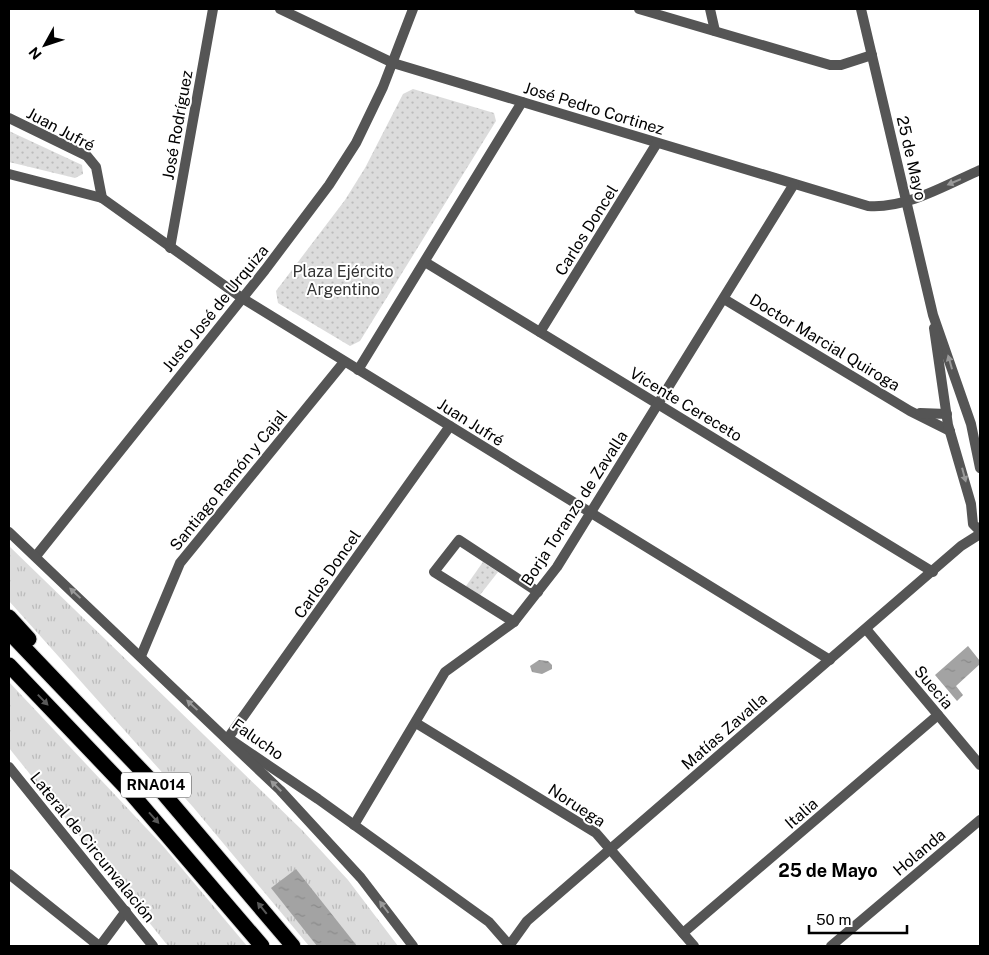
<svg xmlns="http://www.w3.org/2000/svg" width="989" height="955" font-family="'Public Sans',sans-serif">
	<defs>
		<pattern id="grass-tufts" width="24" height="20" patternUnits="userSpaceOnUse" patternTransform="scale(1.25)"><rect width="24" height="20" fill="#dcdcdc"/><path d="M3 7l-1-3M5 7V3M7 7l1-3M15 17l-1-3M17 17v-4M19 17l1-3" fill="none" stroke="#bbb"/></pattern>
		<pattern id="park-dots" width="8" height="8" patternUnits="userSpaceOnUse" patternTransform="scale(1.25)"><rect width="8" height="8" fill="#dcdcdc"/><path d="M2 2h.1M6 6h.1" fill="none" stroke="#bbb" stroke-width="1.8" stroke-linecap="round"/></pattern>
		<pattern id="water-ripples" width="26" height="14" patternUnits="userSpaceOnUse" patternTransform="scale(1.25)"><rect width="26" height="14" fill="#a3a3a3"/><path d="M2 4q2-2 4 0t4 0M15 11q2-2 4 0t4 0" fill="none" stroke="#8b8b8b"/></pattern>
	</defs>
	<rect width="100%" height="100%" fill="#fff"/>
	<g fill="url(#grass-tufts)">
		<polygon points="9,546 302,830 348,880 398,946 309,946 193,807 9,601"/>
		<polygon points="9,682 163,846 247,946 168,946 9,748"/>
	</g>
	<g fill="url(#park-dots)">
		<polygon points="413,89 494,113 496,121 360,341 350,346 278,303 276,291 345,200 365,168 403,94"/>
		<polygon points="9,131 82,165 83,174 75,178 9,162"/>
		<polygon points="483,562 498,572 480,595 466,586"/>
	</g>
	<g fill="url(#water-ripples)">
		<polygon points="968,646 980,661 980,664 956,686 963,695 957,701 935,675"/>
		<polygon points="539,660 548,661 552,665 552,669 542,674 532,672 530,666"/>
		<polygon points="296,869 357,946 317,946 271,888"/>
	</g>
	<g fill="none" stroke-linecap="round" stroke-linejoin="round">
		<g stroke="#dbdbdb" stroke-width="17">
			<g id="motorway">
				<polyline points="9,617 29,639"/>
				<polyline points="9,632 163,793 293,946"/>
				<polyline points="9,665 131,793 262,946"/>
			</g>
		</g>
		<g stroke="#555" stroke-width="10">
			<path d="M280,9L393,63L868,206C906,209 946,185 980,170"/>
			<polyline points="639,9 830,65 841,65 872,55"/>
			<polyline points="710,9 715,31"/>
			<polyline points="9,118 87,156 96,167 102,198"/>
			<polyline points="9,174 102,198 242,298 830,660"/>
			<polyline points="170,248 213,9"/>
			<polyline points="425,262 933,572"/>
			<polyline points="724,299 910,411 950,431"/>
			<polyline points="540,332 657,143"/>
			<polyline points="358,370 522,102"/>
			<polyline points="920,413 947,414"/>
			<polyline points="450,426 228,738 318,799 489,922 510,946"/>
			<polyline points="36,556 265,270 329,185 356,143 383,87 413,9"/>
			<polyline points="514,622 434,572 459,540 538,592"/>
			<polyline points="866,629 980,765"/>
			<polyline points="141,656 180,563 344,362"/>
			<polyline points="416,723 596,833 694,946"/>
			<polyline points="354,825 445,672 514,622 557,567 794,184"/>
			<polyline points="9,874 99,946"/>
			<polyline points="683,933 938,715"/>
			<polyline points="100,946 126,911"/>
			<polyline points="509,946 527,921 961,546 980,534"/>
			<polyline points="831,946 980,820"/>
		</g>
		<g stroke="#555" stroke-width="10">
			<polyline points="861,9 933,315 971,424 980,468"/>
			<polyline points="934,328 948,425 971,504 973,524 980,531"/>
			<polyline points="9,532 280,790 361,878 413,946"/>
			<polyline points="9,767 153,946"/>
		</g>
		<use href="#motorway" stroke="#000" stroke-width="15"/>
	</g>
	<defs><path id="oneway-solid" d="M-6-.8H1V-3.2L6.5 0L1 3.2V.8H-6Z" transform="scale(1.25)"/></defs>
	<g fill="#999">
		<use href="#oneway-solid" transform="translate(954 182) rotate(157)"/>
		<use href="#oneway-solid" transform="translate(950 362) rotate(-106)"/>
		<use href="#oneway-solid" transform="translate(964 475) rotate(75)"/>
		<use href="#oneway-solid" transform="translate(75 593) rotate(-137)"/>
		<use href="#oneway-solid" transform="translate(192 705) rotate(-137)"/>
		<use href="#oneway-solid" transform="translate(276 786) rotate(-135)"/>
		<use href="#oneway-solid" transform="translate(384 907) rotate(-127)"/>
	</g>
	<g fill="#595959">
		<use href="#oneway-solid" transform="translate(43 700) rotate(46)"/>
		<use href="#oneway-solid" transform="translate(154 818) rotate(48)"/>
		<use href="#oneway-solid" transform="translate(262 908) rotate(-129)"/>
	</g>
	<g text-anchor="middle" stroke-width="4" stroke-linejoin="round" paint-order="stroke">
		<rect fill="#fff" stroke="#4c4c4c" stroke-width="1" x="121" y="772.5" width="70" height="25" rx="4"/>
		<g font-size="15" font-weight="bold" fill="#000">
			<text x="156" y="790">RNA014</text>
		</g>
		<g font-size="16" fill="#000" stroke="#fff">
			<text transform="translate(594 108) rotate(17)" y="6">José Pedro Cortinez</text>
			<text transform="translate(177 125) rotate(-80)" y="6">José Rodríguez</text>
			<text transform="translate(61 129) rotate(28)" y="6">Juan Jufré</text>
			<text transform="translate(912 158) rotate(77)" y="6">25 de Mayo</text>
			<text transform="translate(586 230) rotate(-58)" y="6">Carlos Doncel</text>
			<text transform="translate(215 308) rotate(-51)" y="6">Justo José de Urquiza</text>
			<text transform="translate(825 342) rotate(31)" y="6">Doctor Marcial Quiroga</text>
			<text transform="translate(686 404) rotate(31)" y="6">Vicente Cereceto</text>
			<text transform="translate(471 422) rotate(32)" y="6">Juan Jufré</text>
			<text transform="translate(228 480) rotate(-51)" y="6">Santiago Ramón y Cajal</text>
			<text transform="translate(574 508) rotate(-57)" y="6">Borja Toranzo de Zavalla</text>
			<text transform="translate(327 574) rotate(-55)" y="6">Carlos Doncel</text>
			<text transform="translate(934 687) rotate(50)" y="6">Suecia</text>
			<text transform="translate(724 731) rotate(-41)" y="6">Matías Zavalla</text>
			<text transform="translate(258 739) rotate(35)" y="6">Falucho</text>
			<text transform="translate(577 805) rotate(33)" y="6">Noruega</text>
			<text transform="translate(801 813) rotate(-41)" y="6">Italia</text>
			<text transform="translate(93 847) rotate(51)" y="6">Lateral de Circunvalación</text>
			<text transform="translate(919 852) rotate(-40)" y="6">Holanda</text>
		</g>
		<g font-size="16" fill="#333" stroke="#fff">
			<text x="343" y="277">Plaza Ejército<tspan x="343" dy="18">Argentino</tspan></text>
		</g>
		<g font-size="18" font-weight="bold" fill="#000" stroke="#fff">
			<text x="828" y="877">25 de Mayo</text>
		</g>
	</g>
	<rect width="989" height="955" fill="none" stroke="#000000" stroke-width="20"/>
	<g transform="translate(45 45) rotate(230)" stroke="#ffffff" stroke-width="4" paint-order="stroke">
	<path d="M0-4L9 19L0 12L-9 19Z" fill="#000000"/>
	<text y="-8" font-size="14" font-weight="bold" text-anchor="middle" fill="#000000">N</text>
	</g>
	<path d="M809 925v8h98v-8" fill="none" stroke="#000000" stroke-width="2.5"/>
	<text x="816" y="925" font-size="15" fill="#000000" stroke="#ffffff" stroke-width="4" paint-order="stroke">50 m</text>
</svg>
